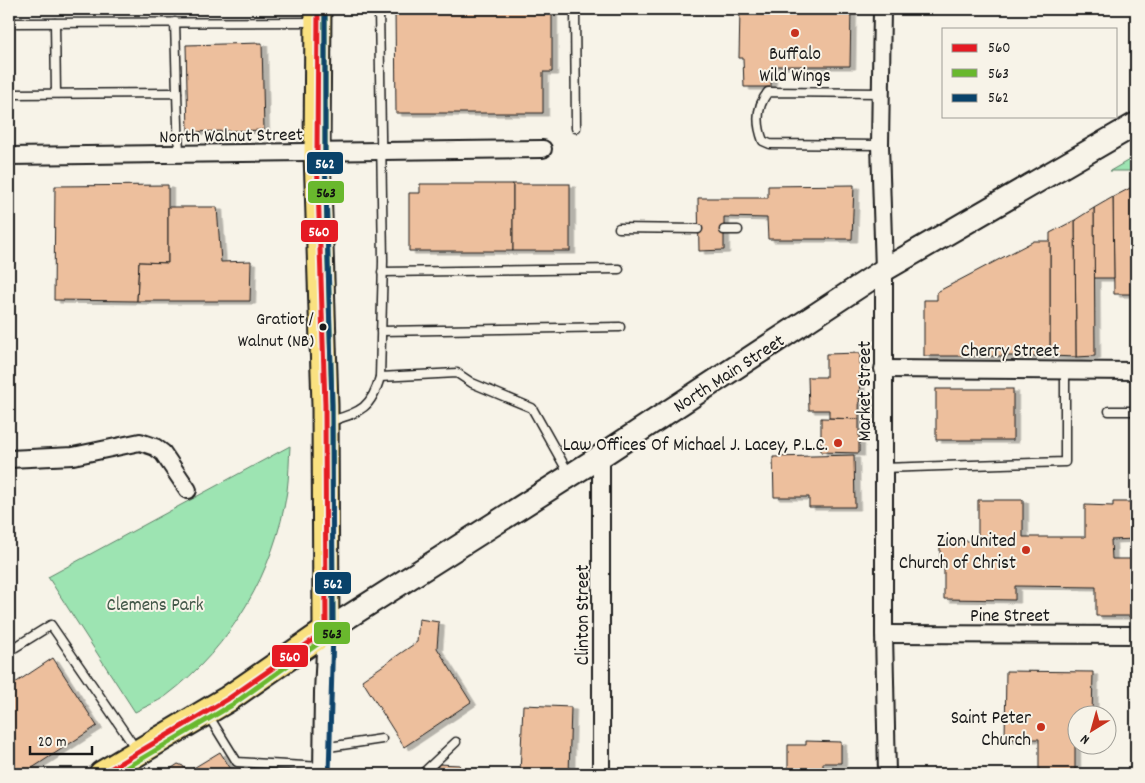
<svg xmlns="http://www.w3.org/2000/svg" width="1145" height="783" font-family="Dekko,sans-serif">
	<defs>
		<filter id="shadow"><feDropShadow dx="5.5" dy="3" stdDeviation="0" flood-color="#0004"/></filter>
	</defs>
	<rect width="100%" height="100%" fill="#f7f3e8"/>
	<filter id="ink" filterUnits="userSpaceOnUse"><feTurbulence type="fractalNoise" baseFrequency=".02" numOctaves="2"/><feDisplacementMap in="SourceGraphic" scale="10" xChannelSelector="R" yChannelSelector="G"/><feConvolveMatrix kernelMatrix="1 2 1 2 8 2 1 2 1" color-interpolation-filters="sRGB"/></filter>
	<g filter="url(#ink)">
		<g fill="#9de4b2" stroke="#5c8067">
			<polygon points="1136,156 1136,171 1110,171"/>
			<path d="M290,446C289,461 289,476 287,491C275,571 231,647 166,696C157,702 145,707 135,712L48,577Z"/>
		</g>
		<g fill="#edbf9d" stroke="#1c1c1c" filter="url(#shadow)">
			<polygon points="395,9 552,9 552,72 543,72 543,113 396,113"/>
			<polygon points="740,9 851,9 850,66 771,66 771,87 744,87 743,58 739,58"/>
			<polygon points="262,43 264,130 188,132 186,45"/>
			<polygon points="420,184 513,184 513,251 409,251 409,193 420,193"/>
			<rect x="513" y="184" width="57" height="67"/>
			<polygon points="168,185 168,263 139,262 137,301 54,300 55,186"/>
			<polygon points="854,185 852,239 768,239 767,218 724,217 724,250 699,251 698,198 768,198 768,186"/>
			<polygon points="1136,185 1136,294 1114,294 1113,197"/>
			<polygon points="1113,197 1114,278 1094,278 1094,208"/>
			<polygon points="168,207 217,207 221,262 251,261 250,301 137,301 139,262 168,263"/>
			<polygon points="1094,208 1095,356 1076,357 1075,220"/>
			<polygon points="1075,220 1076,357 1050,356 1050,233"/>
			<polygon points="1034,241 1050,241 1050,356 924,356 924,300 937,300 937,292"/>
			<polygon points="860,353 859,419 829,418 829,410 809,410 808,377 826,377 826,354"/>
			<rect x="936" y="389" width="77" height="51"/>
			<polygon points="821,418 859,419 859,453 821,452"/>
			<polygon points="854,455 855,507 809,507 809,497 774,497 773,457"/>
			<polygon points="978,500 1023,500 1023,537 1085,537 1085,505 1113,506 1113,502 1136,502 1136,539 1111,540 1112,559 1136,559 1136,616 1096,616 1096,587 1015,586 1015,600 944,599 944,564 940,564 940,541 978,541"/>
			<polygon points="419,619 439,622 437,648 471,702 404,747 362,680 417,642"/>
			<polygon points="53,658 97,726 23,774 9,774 9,687"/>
			<polygon points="1006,671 1093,672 1092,716 1078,716 1078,746 1091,747 1075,746 1075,773 1111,774 964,774 1039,773 1039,739 1005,739"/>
			<polygon points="523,705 571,707 569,774 520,774"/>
			<polygon points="806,741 841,742 841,763 823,763 823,771 788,771 788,745 806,745"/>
			<polygon points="220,752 234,774 188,774 187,772"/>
			<polygon points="178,764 183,766 188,774 163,774"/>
			<polygon points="438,764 460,765 459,774 437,774"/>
		</g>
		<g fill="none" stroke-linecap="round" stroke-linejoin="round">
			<g stroke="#1c1c1c" stroke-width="11">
				<g id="lane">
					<polyline points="575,9 576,128"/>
					<polyline points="175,22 177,93"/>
					<polyline points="9,23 314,22"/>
					<polyline points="55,23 56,93"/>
					<polyline points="9,94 177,93 179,155"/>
					<path d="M880,145L770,144L763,141C756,123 756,107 768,92L882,93"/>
					<polyline points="619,228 698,229"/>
					<polyline points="724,230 738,230"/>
					<polyline points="382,272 619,269"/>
					<polyline points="381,331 620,327"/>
					<polyline points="380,377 457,373 472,383 532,408 569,474"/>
					<polyline points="1109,411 1136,411"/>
					<path d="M328,422C359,412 371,410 380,377L383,261L379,9"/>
					<polyline points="883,468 1065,462 1065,369"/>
					<polyline points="9,651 51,625 136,749"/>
					<polyline points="208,715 237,762 322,767"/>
					<polyline points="322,748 382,739"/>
					<polyline points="422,774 456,742"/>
				</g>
			</g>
			<g stroke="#1c1c1c" stroke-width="20">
				<g id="street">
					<polyline points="882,9 880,145 884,270 884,634 887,774"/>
					<polyline points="9,156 543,149"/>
					<polyline points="883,369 1136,371"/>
					<polyline points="9,459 73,456 140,442 155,447 163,453 188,490"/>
					<polyline points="884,634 1136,635"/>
					<polyline points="322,774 323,692 326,631"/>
					<polyline points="601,774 601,456"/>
				</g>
			</g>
			<g stroke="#1c1c1c" stroke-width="26">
				<polyline id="secondary" points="326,631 601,456 884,270 1136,124"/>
			</g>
			<g stroke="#1c1c1c" stroke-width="29">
				<polyline id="primary" points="102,774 228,699 326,631 325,405 317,153 318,9"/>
			</g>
			<use href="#lane" stroke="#f7f3e8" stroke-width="8"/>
			<use href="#street" stroke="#f7f3e8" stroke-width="16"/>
			<use href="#secondary" stroke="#f7f3e8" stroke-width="22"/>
			<use href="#primary" stroke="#fae180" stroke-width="25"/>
			<g stroke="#f7f3e8" stroke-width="9">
				<polyline id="bus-1" points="102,774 228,699 326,631 325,405 317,153 318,9"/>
			</g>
			<g stroke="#f7f3e8" stroke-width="9">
				<polyline id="bus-2" points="116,774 232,705 333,633 332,405 325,153 325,9"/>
			</g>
			<g stroke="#f7f3e8" stroke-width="9">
				<polyline id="bus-3" points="325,9 325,153 332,405 333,631 329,774"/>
			</g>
			<use href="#bus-1" stroke="#e51a23" stroke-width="5"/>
			<use href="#bus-2" stroke="#69b82d" stroke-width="5"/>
			<use href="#bus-3" stroke="#09426a" stroke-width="5"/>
		</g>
	</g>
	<g fill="#c8321e" stroke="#f7f3e8" stroke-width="2">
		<circle cx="795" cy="33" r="5"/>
		<circle cx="838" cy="443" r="5"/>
		<circle cx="1026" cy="550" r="5"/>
		<circle cx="1041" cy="727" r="5"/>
	</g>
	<circle fill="#1c1c1c" stroke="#f7f3e8" stroke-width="2" cx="323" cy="327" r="4.5"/>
	<g text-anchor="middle" stroke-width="4" stroke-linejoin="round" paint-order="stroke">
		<g font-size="18" fill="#1c1c1c" stroke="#f7f3e8" text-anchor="end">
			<text x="314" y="324">Gratiot /<tspan x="314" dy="22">Walnut (NB)</tspan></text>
		</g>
		<g font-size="19" fill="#1c1c1c" stroke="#f7f3e8" text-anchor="end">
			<text x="795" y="59" text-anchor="middle">Buffalo<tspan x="795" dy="22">Wild Wings</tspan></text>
			<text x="828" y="450">Law Offices Of Michael J. Lacey, P.L.C.</text>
			<text x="1016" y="546">Zion United<tspan x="1016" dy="22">Church of Christ</tspan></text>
			<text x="1031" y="723">Saint Peter<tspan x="1031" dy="22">Church</tspan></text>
		</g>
		<g font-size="19" fill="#1c1c1c" stroke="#f7f3e8">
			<text transform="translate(231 134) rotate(-1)" y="7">North Walnut Street</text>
			<text x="1010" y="356">Cherry Street</text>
			<text transform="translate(728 372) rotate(-33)" y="7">North Main Street</text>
			<text transform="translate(863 391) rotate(-90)" y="7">Market Street</text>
			<text x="1010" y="621">Pine Street</text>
			<text transform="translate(581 615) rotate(-90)" y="7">Clinton Street</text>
		</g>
		<g font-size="19" fill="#435849" stroke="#f7f3e8">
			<text x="155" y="610">Clemens Park</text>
		</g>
	</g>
	<g stroke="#f7f3e8" stroke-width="2">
		<rect x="306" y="151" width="38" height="24" rx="5" fill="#09426a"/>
		<rect x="307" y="180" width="38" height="24" rx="5" fill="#69b82d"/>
		<rect x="300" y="219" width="39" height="24" rx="5" fill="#e51a23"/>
		<rect x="314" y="571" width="38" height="24" rx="5" fill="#09426a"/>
		<rect x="313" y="621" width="38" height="24" rx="5" fill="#69b82d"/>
		<rect x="271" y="644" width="38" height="24" rx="5" fill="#e51a23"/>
	</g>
	<g font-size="14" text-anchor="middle" font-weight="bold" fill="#fff">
		<text x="325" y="168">562</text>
		<text x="319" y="236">560</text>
		<text x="333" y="588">562</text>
		<text x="290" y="661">560</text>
	</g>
	<g font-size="14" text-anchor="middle" font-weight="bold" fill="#111">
		<text x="326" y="197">563</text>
		<text x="332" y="638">563</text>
	</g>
	<rect width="1145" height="783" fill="none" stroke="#f7f3e8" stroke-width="30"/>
	<rect x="15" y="15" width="1115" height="753" fill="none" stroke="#1c1c1c" stroke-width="2" filter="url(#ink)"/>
	<rect x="942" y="28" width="175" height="90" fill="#f7f3e8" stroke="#9f9d96"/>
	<rect x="952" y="44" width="25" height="8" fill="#e51a23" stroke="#9f9d96"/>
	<text x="988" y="52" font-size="15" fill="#1c1c1c">560</text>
	<rect x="952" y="69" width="25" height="8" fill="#69b82d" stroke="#9f9d96"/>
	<text x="988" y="78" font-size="15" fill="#1c1c1c">563</text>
	<rect x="952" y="94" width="25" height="8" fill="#09426a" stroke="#9f9d96"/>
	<text x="988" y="102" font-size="15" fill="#1c1c1c">562</text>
	<g transform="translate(1092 730) rotate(217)"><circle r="24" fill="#f7f3e8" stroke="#9f9d96"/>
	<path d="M0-4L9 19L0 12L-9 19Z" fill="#c8321e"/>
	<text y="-8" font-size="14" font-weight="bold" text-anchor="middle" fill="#1c1c1c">N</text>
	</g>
	<path d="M30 746v8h62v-8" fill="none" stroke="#1c1c1c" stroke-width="2.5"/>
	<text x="38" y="746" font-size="15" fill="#1c1c1c" stroke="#f7f3e8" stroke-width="4" paint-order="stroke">20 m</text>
</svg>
